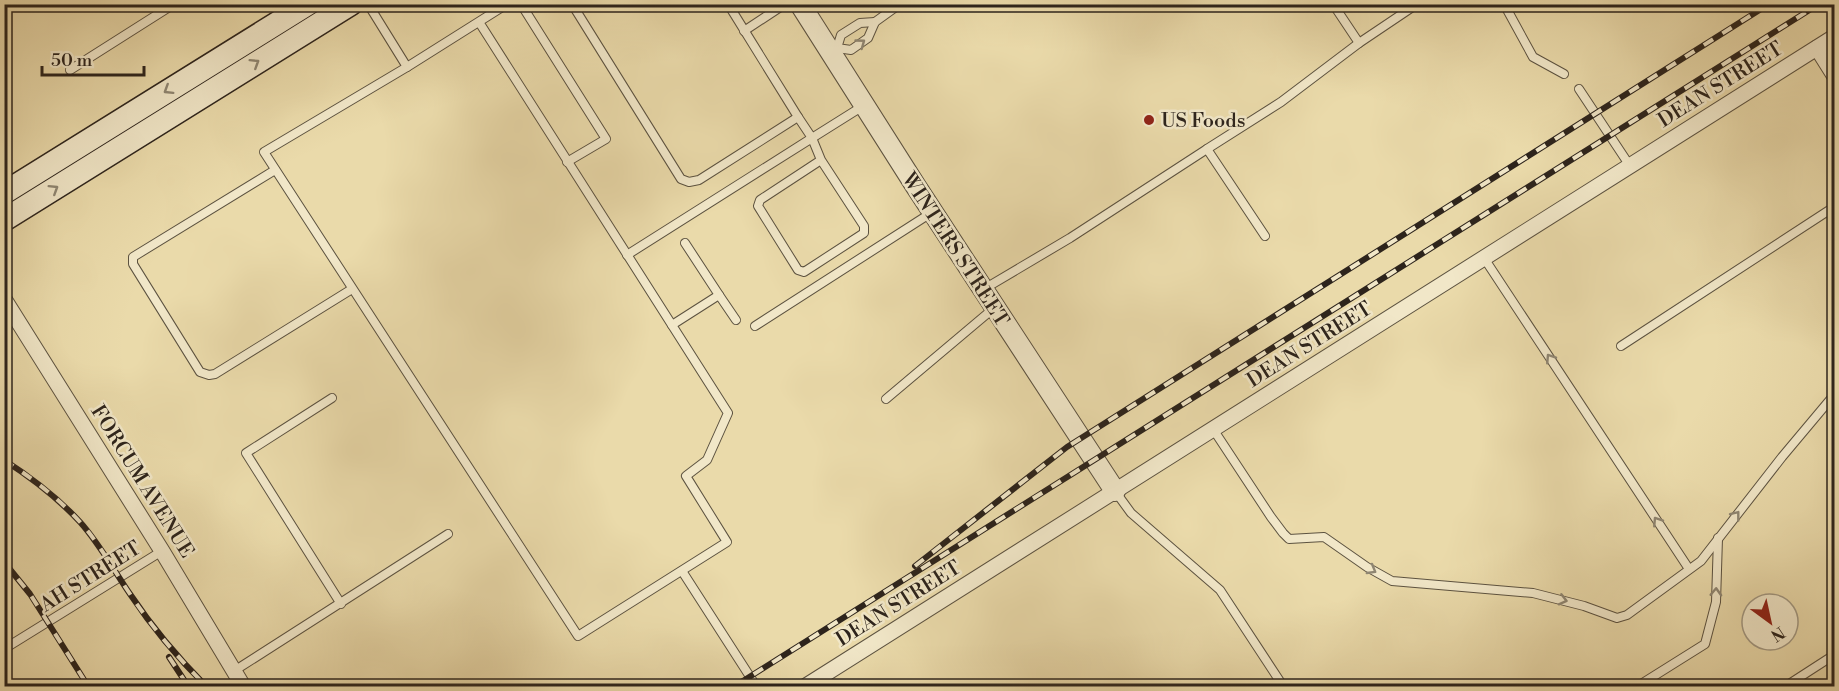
<svg xmlns="http://www.w3.org/2000/svg" width="1839" height="691" font-family="'Libre Bodoni',serif">
	<rect width="100%" height="100%" fill="#eadaaa"/>
	<filter id="stains"><feTurbulence type="fractalNoise" baseFrequency=".00333" numOctaves="4"/><feColorMatrix values="0 0 0 0 .2 0 0 0 0 .09 0 0 0 0 .02 0 0 0 .5 -.17"/></filter>
	<radialGradient id="worn" r=".72"><stop offset=".6" stop-color="#630" stop-opacity="0"/><stop offset="1" stop-color="#630" stop-opacity=".3"/></radialGradient>
	<g fill="none" stroke-linecap="round" stroke-linejoin="round">
		<g stroke="#5c5240" stroke-width="10">
			<g id="service">
				<polyline points="368,4 407,67"/>
				<polyline points="521,4 606,139 567,162"/>
				<polyline points="572,4 681,179 689,182 699,180 798,117 728,4"/>
				<polyline points="1333,4 1359,43 1417,4"/>
				<polyline points="1504,4 1533,57 1564,74"/>
				<polyline points="479,22 728,413 707,460 686,476 727,542 578,636 264,152 407,67 507,4"/>
				<polyline points="744,31 785,4"/>
				<polyline points="837,48 841,35 860,23 875,22"/>
				<polyline points="832,51 837,48 851,50 868,38 875,22 900,4"/>
				<polyline points="70,70 174,4"/>
				<polyline points="1579,89 1630,166"/>
				<polyline points="798,117 812,138 863,106"/>
				<polyline points="1207,149 1281,102 1359,43"/>
				<polyline points="275,170 133,257 133,264 200,372 209,375 215,374 352,289"/>
				<polyline points="627,255 812,138 821,160 864,226 864,233 804,272 798,270 758,206 760,200 821,160"/>
				<polyline points="1484,258 1689,569"/>
				<polyline points="984,289 1070,238 1207,149 1265,236"/>
				<polyline points="719,295 736,320"/>
				<polyline points="672,325 719,295 685,243"/>
				<polyline points="755,326 931,213"/>
				<polyline points="1621,346 1834,207"/>
				<polyline points="332,398 246,453 341,604"/>
				<polyline points="886,399 994,308"/>
				<polyline points="1213,429 1271,517 1283,533 1289,539 1324,537 1367,567 1392,581 1533,593 1584,606 1617,618 1627,615 1701,561 1782,457 1834,395"/>
				<polyline points="1115,491 1131,513 1220,590 1283,686"/>
				<polyline points="682,571 756,686"/>
				<polyline points="4,649 162,551"/>
				<polyline points="234,671 448,534"/>
				<polyline points="1638,686 1705,644 1716,602 1718,538"/>
				<polyline points="1786,686 1834,655"/>
			</g>
		</g>
		<g stroke="#5c5240" stroke-width="17">
			<g id="minor">
				<polyline points="1817,48 1834,75"/>
				<polyline points="4,299 162,551 243,686"/>
				<polyline points="806,686 1834,37"/>
			</g>
		</g>
		<g stroke="#5c5240" stroke-width="22">
			<polyline id="tertiary" points="800,4 915,185 1115,491"/>
		</g>
		<g stroke="#2d241c" stroke-width="25">
			<g id="secondary">
				<polyline points="4,193 308,4"/>
				<polyline points="4,220 351,4"/>
			</g>
		</g>
		<use href="#service" stroke="#f1e7c8" stroke-width="8"/>
		<use href="#minor" stroke="#f1e7c8" stroke-width="15"/>
		<use href="#tertiary" stroke="#f1e7c8" stroke-width="20"/>
		<use href="#secondary" stroke="#f1e7c8" stroke-width="22"/>
		<g stroke="#2d241c" stroke-width="6">
			<g id="rail">
				<path d="M4,460C32,478 57,497 80,522C99,543 113,569 130,594C152,627 178,658 206,686"/>
				<polyline points="4,562 30,594 88,686"/>
				<polyline points="915,566 1067,447 1769,4"/>
				<polyline points="169,657 188,686"/>
				<polyline points="735,686 1819,4"/>
			</g>
		</g>
		<use href="#rail" stroke="#f1e7c8" stroke-width="4" stroke-dasharray="11" stroke-linecap="butt"/>
	</g>
	<defs><path id="oneway-chevron" d="M-2-3.5L2.5 0L-2 3.5" fill="none" stroke-width="1.6" stroke-linecap="round" stroke-linejoin="round" transform="scale(1.5)"/></defs>
	<g stroke="#8f8672">
		<use href="#oneway-chevron" transform="translate(861 43) rotate(-36)"/>
		<use href="#oneway-chevron" transform="translate(255 63) rotate(-32)"/>
		<use href="#oneway-chevron" transform="translate(168 90) rotate(148)"/>
		<use href="#oneway-chevron" transform="translate(54 189) rotate(-32)"/>
		<use href="#oneway-chevron" transform="translate(1550 358) rotate(-123)"/>
		<use href="#oneway-chevron" transform="translate(1736 515) rotate(-52)"/>
		<use href="#oneway-chevron" transform="translate(1657 521) rotate(-123)"/>
		<use href="#oneway-chevron" transform="translate(1372 570) rotate(30)"/>
		<use href="#oneway-chevron" transform="translate(1716 592) rotate(-88)"/>
		<use href="#oneway-chevron" transform="translate(1563 600) rotate(14)"/>
	</g>
	<circle fill="#8f2418" stroke="#f1e7c8" stroke-width="2" cx="1149" cy="120" r="6"/>
	<g text-anchor="middle" stroke-width="5" stroke-linejoin="round" paint-order="stroke">
		<g font-size="20" fill="#2d241c" stroke="#f1e7c8">
			<text transform="translate(1720 84) rotate(-32)" y="7">DEAN STREET</text>
			<text transform="translate(956 249) rotate(57)" y="7">WINTERS STREET</text>
			<text transform="translate(1309 344) rotate(-32)" y="7">DEAN STREET</text>
			<text transform="translate(143 481) rotate(58)" y="7">FORCUM AVENUE</text>
			<text transform="translate(90 576) rotate(-32)" y="7">AH STREET</text>
			<text transform="translate(898 603) rotate(-32)" y="7">DEAN STREET</text>
		</g>
		<g font-size="20" fill="#2d241c" stroke="#f1e7c8" text-anchor="start">
			<text x="1161" y="127">US Foods</text>
		</g>
	</g>
	<rect width="1839" height="691" fill="none" stroke="#eadaaa" stroke-width="24"/>
	<rect x="6" y="6" width="1827" height="679" fill="none" stroke="#2d241c" stroke-width="3"/>
	<rect x="12" y="12" width="1815" height="667" fill="none" stroke="#2d241c" stroke-width="1.5"/>
	<g transform="translate(1770 622) rotate(147)"><circle r="28" fill="#f1e7c8" stroke="#a39983" stroke-width="1.5"/>
	<path d="M0-4.5L10 22L0 15L-10 22Z" fill="#8f2418"/>
	<text y="-9" font-size="16" font-weight="bold" text-anchor="middle" fill="#2d241c">N</text>
	</g>
	<path d="M42 66v9h102v-9" fill="none" stroke="#2d241c" stroke-width="3"/>
	<text x="51" y="66" font-size="18" fill="#2d241c" stroke="#f1e7c8" stroke-width="4.5" paint-order="stroke">50 m</text>
	<rect width="100%" height="100%" filter="url(#stains)"/>
	<rect width="100%" height="100%" fill="url(#worn)"/>
</svg>
